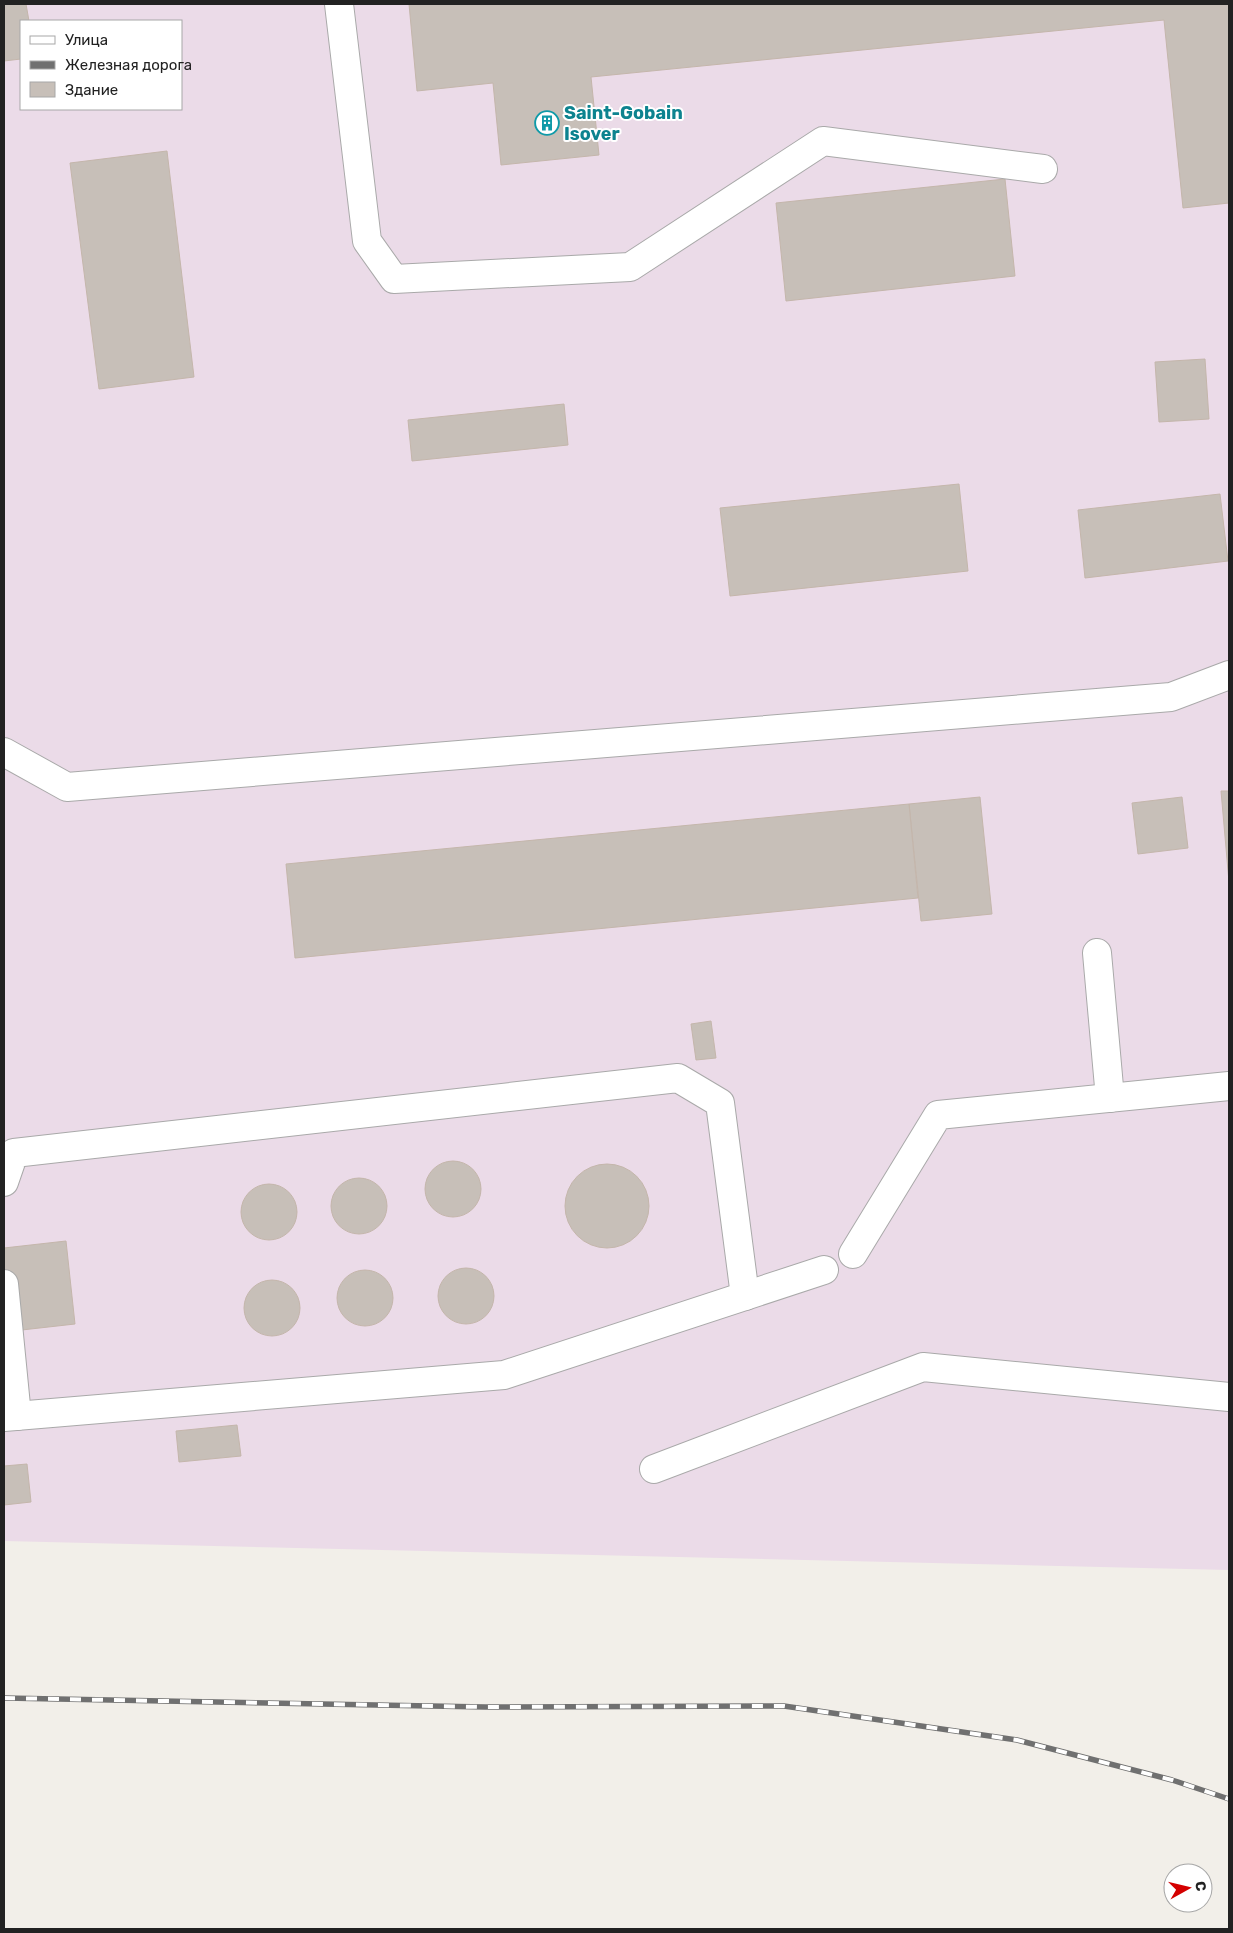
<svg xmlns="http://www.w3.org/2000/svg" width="1233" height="1933" font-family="Rubik,sans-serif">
	<rect width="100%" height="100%" fill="#f2efe9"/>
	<path fill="#ebdbe8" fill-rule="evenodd" d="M4,4H1229V1570L4,1541ZM21,21H181V109H21Z"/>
	<g fill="#c7bfb8" stroke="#c4b6ab">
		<polygon points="4,4 26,4 29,21 21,21 21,59 4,61"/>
		<polygon points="409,4 1229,4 1229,203 1183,208 1164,20 591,77 599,155 501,165 493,83 417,91"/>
		<polygon points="167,151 194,377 99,389 70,163"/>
		<polygon points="1005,179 1015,276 786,301 776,203"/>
		<polygon points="1205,359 1209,419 1159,422 1155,362"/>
		<polygon points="564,404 568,445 412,461 408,420"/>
		<polygon points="959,484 968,571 730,596 720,508"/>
		<polygon points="1220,494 1228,561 1085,578 1078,510"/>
		<polygon points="1221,791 1229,791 1229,882"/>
		<polygon points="980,797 992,914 921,921 909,804"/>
		<polygon points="1182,797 1188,848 1138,854 1132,803"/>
		<polygon points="909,804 918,898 295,958 286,864"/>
		<polygon points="711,1021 716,1058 696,1060 691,1024"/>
		<circle cx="453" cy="1189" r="28"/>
		<circle cx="607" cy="1206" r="42"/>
		<circle cx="359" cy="1206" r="28"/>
		<circle cx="269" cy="1212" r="28"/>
		<polygon points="66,1241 75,1324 4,1332 4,1248"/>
		<circle cx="466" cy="1296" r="28"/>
		<circle cx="365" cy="1298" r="28"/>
		<circle cx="272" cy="1308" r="28"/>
		<polygon points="237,1425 241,1456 179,1462 176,1431"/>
		<polygon points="27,1464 31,1502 4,1505 4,1466"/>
	</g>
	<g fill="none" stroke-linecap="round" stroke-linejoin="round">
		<g stroke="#a9a9a9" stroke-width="30">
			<g id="minor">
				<polyline points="339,4 367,241 394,279 630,267 823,141 1043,169"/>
				<polyline points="4,752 67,787 1171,697 1229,675"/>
				<polyline points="1097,953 1110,1098"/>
				<polyline points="4,1182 14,1153 678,1078 720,1103 745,1296"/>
				<polyline points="853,1254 938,1115 1229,1086"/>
				<polyline points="4,1284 17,1416"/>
				<polyline points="4,1417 504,1375 824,1270"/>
				<polyline points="654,1469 923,1367 1229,1397"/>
			</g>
		</g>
		<use href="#minor" stroke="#fff" stroke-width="28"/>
		<g stroke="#707070" stroke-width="5.5">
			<polyline id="rail" points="4,1698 485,1707 784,1706 1017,1740 1172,1780 1229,1799"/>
		</g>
		<use href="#rail" stroke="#fff" stroke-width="4" stroke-dasharray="11" stroke-linecap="butt"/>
	</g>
	<defs>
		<g id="building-ring" transform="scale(1.25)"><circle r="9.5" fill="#fff" stroke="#0f9aa8" stroke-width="1.5"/><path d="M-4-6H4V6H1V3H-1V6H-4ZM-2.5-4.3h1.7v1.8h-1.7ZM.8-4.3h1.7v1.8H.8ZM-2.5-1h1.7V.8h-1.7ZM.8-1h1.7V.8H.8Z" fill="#0f9aa8"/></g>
	</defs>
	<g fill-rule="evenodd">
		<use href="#building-ring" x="547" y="123"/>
	</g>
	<g text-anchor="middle" stroke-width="4" stroke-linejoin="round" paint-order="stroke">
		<g font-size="18" font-weight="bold" fill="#0d838f" stroke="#fff" text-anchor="start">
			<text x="564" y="119">Saint-Gobain<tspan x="564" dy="21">Isover</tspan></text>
		</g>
	</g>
	<rect width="1233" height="1933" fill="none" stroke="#222222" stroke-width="10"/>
	<rect x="20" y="20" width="162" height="90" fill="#ffffff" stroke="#a7a7a7"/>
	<rect x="30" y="36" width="25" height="8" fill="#ffffff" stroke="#a7a7a7"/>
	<text x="65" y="45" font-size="15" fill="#222222">Улица</text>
	<rect x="30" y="61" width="25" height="8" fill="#707070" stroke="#a7a7a7"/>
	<text x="65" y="70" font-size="15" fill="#222222">Железная дорога</text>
	<rect x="30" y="82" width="25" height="15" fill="#c7bfb8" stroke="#a7a7a7"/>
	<text x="65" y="95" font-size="15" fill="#222222">Здание</text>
	<g transform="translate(1188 1888) rotate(82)"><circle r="24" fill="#ffffff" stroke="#a7a7a7"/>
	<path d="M0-4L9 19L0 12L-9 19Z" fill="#d40000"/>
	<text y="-8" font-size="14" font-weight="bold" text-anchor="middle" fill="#222222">С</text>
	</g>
</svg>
